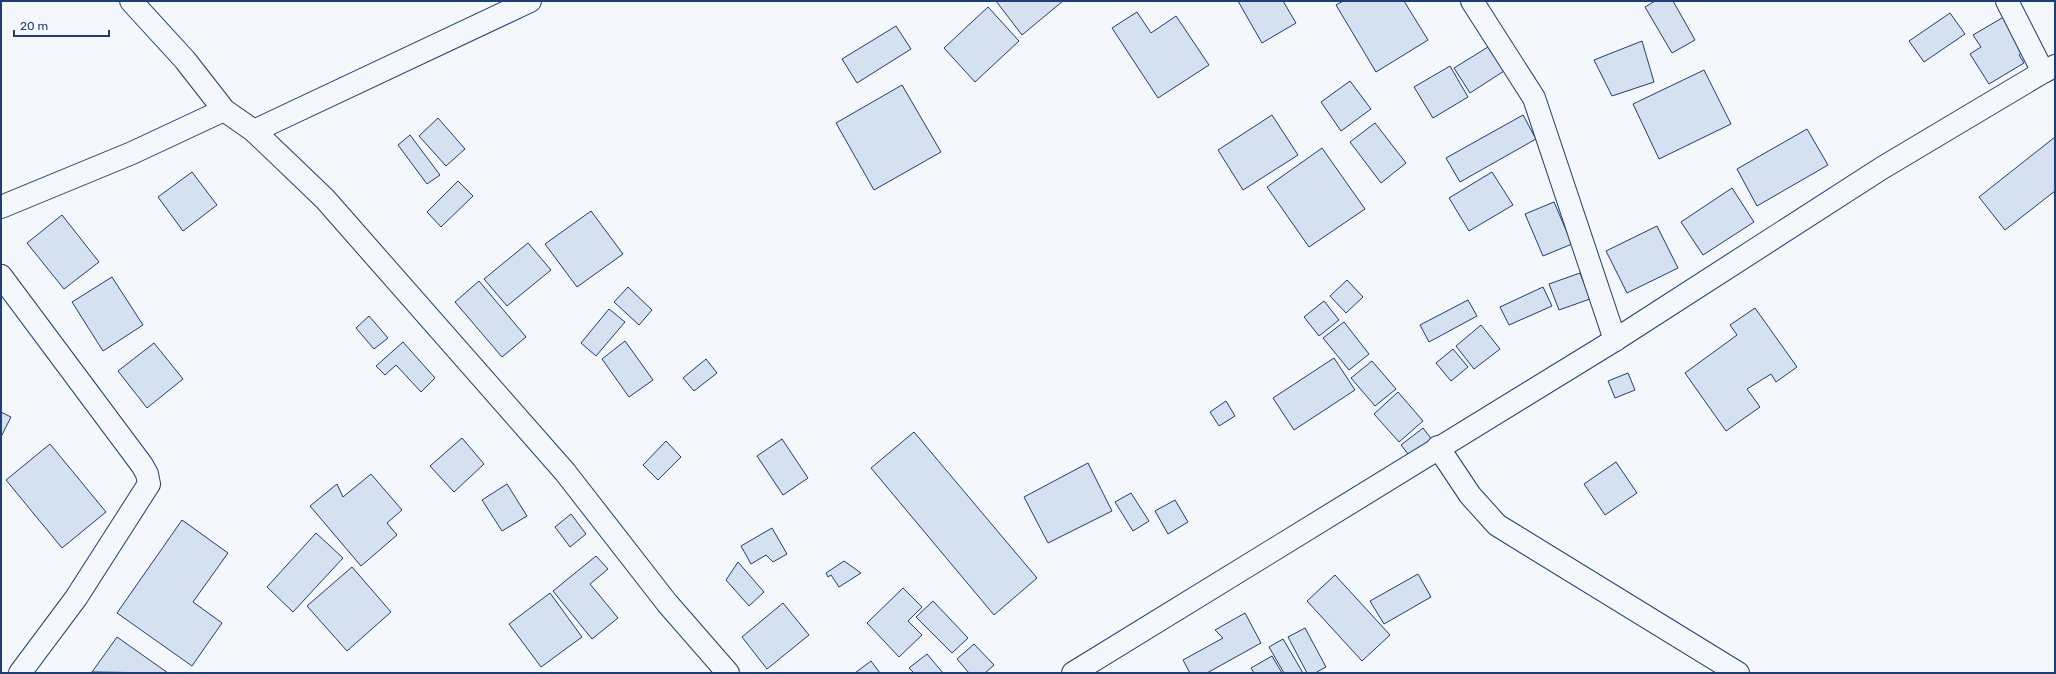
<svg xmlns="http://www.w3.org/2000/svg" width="2056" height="674" font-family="Rubik,sans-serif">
	<rect width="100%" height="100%" fill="#f4f7fb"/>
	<g fill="#d5e0f0" stroke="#1d3f73">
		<polygon points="996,1 1063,1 1022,35"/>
		<polygon points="1238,1 1283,1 1296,23 1262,43"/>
		<polygon points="1343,1 1404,1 1428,40 1376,72 1336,5"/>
		<polygon points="1655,1 1673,1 1695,40 1672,53 1645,7"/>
		<polygon points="988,7 1019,41 975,82 944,48"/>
		<polygon points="1137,12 1151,33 1176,16 1209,65 1158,98 1112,28"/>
		<polygon points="1950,13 1965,34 1924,62 1909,41"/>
		<polygon points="2007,15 2028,49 2019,55 2024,63 1989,84 1970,54 1981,47 1973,35"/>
		<polygon points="896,26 911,49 857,83 842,59"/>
		<polygon points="1642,41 1654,82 1612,96 1594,60"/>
		<polygon points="1488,47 1504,71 1470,93 1454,68"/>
		<polygon points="1450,66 1468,97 1433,118 1414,87"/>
		<polygon points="1704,70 1731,124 1659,159 1633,104"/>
		<polygon points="1350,81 1371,109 1341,131 1321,102"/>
		<polygon points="902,85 941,152 874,190 836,123"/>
		<polygon points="1272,115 1298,155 1243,190 1218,150"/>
		<polygon points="1523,115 1536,139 1460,182 1446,158"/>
		<polygon points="438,118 465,149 446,166 419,136"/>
		<polygon points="1375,123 1406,163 1381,183 1350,142"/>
		<polygon points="1807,129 1828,165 1757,206 1737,169"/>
		<polygon points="410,135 440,175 427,184 398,145"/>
		<polygon points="2055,137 2055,191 2005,230 1979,197"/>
		<polygon points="1322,148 1365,209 1309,247 1267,187"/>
		<polygon points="192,172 217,205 183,231 158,197"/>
		<polygon points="1492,172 1513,205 1469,231 1449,198"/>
		<polygon points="458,181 473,196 441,227 427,212"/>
		<polygon points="1732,188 1754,222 1703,255 1681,222"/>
		<polygon points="1554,202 1572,244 1543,256 1525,214"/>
		<polygon points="591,211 623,254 577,287 545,244"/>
		<polygon points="62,215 99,262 64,289 27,243"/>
		<polygon points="1657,226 1678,268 1627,293 1606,251"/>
		<polygon points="528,243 551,270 507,306 484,279"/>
		<polygon points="1580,273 1590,299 1559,310 1549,284"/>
		<polygon points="112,277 143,325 103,351 72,302"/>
		<polygon points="1347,280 1363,297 1346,313 1330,296"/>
		<polygon points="479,281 526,337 502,357 455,302"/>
		<polygon points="628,287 652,310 639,325 614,302"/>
		<polygon points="1543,287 1552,306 1509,325 1500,307"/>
		<polygon points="1468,300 1477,316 1429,342 1420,325"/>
		<polygon points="1324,301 1339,320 1319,336 1304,317"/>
		<polygon points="1755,308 1797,367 1776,382 1771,374 1747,389 1760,407 1726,431 1685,373 1737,335 1730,325"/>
		<polygon points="609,309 625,322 596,356 581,343"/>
		<polygon points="369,316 388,338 374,349 356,328"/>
		<polygon points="1344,322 1369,354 1349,370 1323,338"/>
		<polygon points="1481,325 1500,349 1474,369 1456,346"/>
		<polygon points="625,341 653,380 629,397 602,359"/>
		<polygon points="403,342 435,378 421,392 396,365 385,375 376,366"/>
		<polygon points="154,343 183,379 147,408 118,371"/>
		<polygon points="1453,349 1468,367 1451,381 1436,363"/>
		<polygon points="1334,358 1355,390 1294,430 1273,398"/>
		<polygon points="706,359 717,373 694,391 683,378"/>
		<polygon points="1372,361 1396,389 1375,406 1351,378"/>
		<polygon points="1628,373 1635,390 1615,398 1608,381"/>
		<polygon points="1398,392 1423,421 1399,442 1374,414"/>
		<polygon points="1226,401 1235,416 1219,426 1210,412"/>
		<polygon points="1,412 11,417 1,437"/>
		<polygon points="1423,428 1433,441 1412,459 1401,445"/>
		<polygon points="914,432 1037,578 994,615 871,468"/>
		<polygon points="462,438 484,464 454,492 430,466"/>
		<polygon points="782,439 808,478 783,495 757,456"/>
		<polygon points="666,441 681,457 658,480 643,465"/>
		<polygon points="50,444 106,512 62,548 6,480"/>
		<polygon points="1616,462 1637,493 1605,515 1584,484"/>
		<polygon points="1088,463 1112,511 1048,543 1024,497"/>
		<polygon points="371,474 402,510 387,523 397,535 361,566 310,506 337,484 343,497"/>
		<polygon points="507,484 527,516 502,531 482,500"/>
		<polygon points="1131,493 1149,521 1133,531 1115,502"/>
		<polygon points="1175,500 1188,522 1168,534 1155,511"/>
		<polygon points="571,514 586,534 570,547 555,527"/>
		<polygon points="182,520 228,553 193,602 222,623 192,666 117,613"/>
		<polygon points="772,528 787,554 773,562 766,555 751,564 741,546"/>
		<polygon points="316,533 343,558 293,612 267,587"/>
		<polygon points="596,556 608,569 590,584 618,618 592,639 553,591"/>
		<polygon points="844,561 861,573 839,587 831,575 828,577 826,573"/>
		<polygon points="738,562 764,592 749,606 726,580"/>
		<polygon points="352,567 391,612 347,651 307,606"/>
		<polygon points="1418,574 1431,597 1384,624 1370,601"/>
		<polygon points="1335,575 1390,635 1362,661 1307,601"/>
		<polygon points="903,588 922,607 908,621 922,635 899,657 867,623"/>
		<polygon points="550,593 582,637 541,667 509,624"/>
		<polygon points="933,601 968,638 952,653 916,617"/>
		<polygon points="783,603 809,635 767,669 742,637"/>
		<polygon points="1245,613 1261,643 1207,673 1190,673 1183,660 1223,638 1215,630"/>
		<polygon points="1305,628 1326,667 1315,673 1307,673 1288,637"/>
		<polygon points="117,637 168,673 92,672"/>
		<polygon points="1283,639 1303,673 1284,673 1269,647"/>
		<polygon points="974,644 994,665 985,673 969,673 957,659"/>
		<polygon points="927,654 943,673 914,673 909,668"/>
		<polygon points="1272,656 1282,673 1254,673 1251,668"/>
		<polygon points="871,661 880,673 855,673"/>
	</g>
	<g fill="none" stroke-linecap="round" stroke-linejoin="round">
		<g stroke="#1d3f73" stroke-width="24">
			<g id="minor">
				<polyline points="131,1 185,60 224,110 254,131 325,199 565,472 667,603 728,673"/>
				<polyline points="1472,1 1534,98 1615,340"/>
				<polyline points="2007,1 2043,72"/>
				<polyline points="254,131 530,1"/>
				<polyline points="1,207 132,153 224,110"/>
				<polyline points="1,276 142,465 147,474 149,484 76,598 20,673"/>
				<polyline points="1438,447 1470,495 1497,525 1738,673"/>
				<polyline points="1073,673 1615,340 1882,168 2043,72 2055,66"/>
			</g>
		</g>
		<use href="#minor" stroke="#f4f7fb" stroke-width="22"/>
	</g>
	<rect width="2056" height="674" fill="none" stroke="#1d3f73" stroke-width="4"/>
	<path d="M14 30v6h95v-6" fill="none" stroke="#1d3f73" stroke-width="2"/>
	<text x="20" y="30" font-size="12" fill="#1d3f73" stroke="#f4f7fb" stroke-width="3" paint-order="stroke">20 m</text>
</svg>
